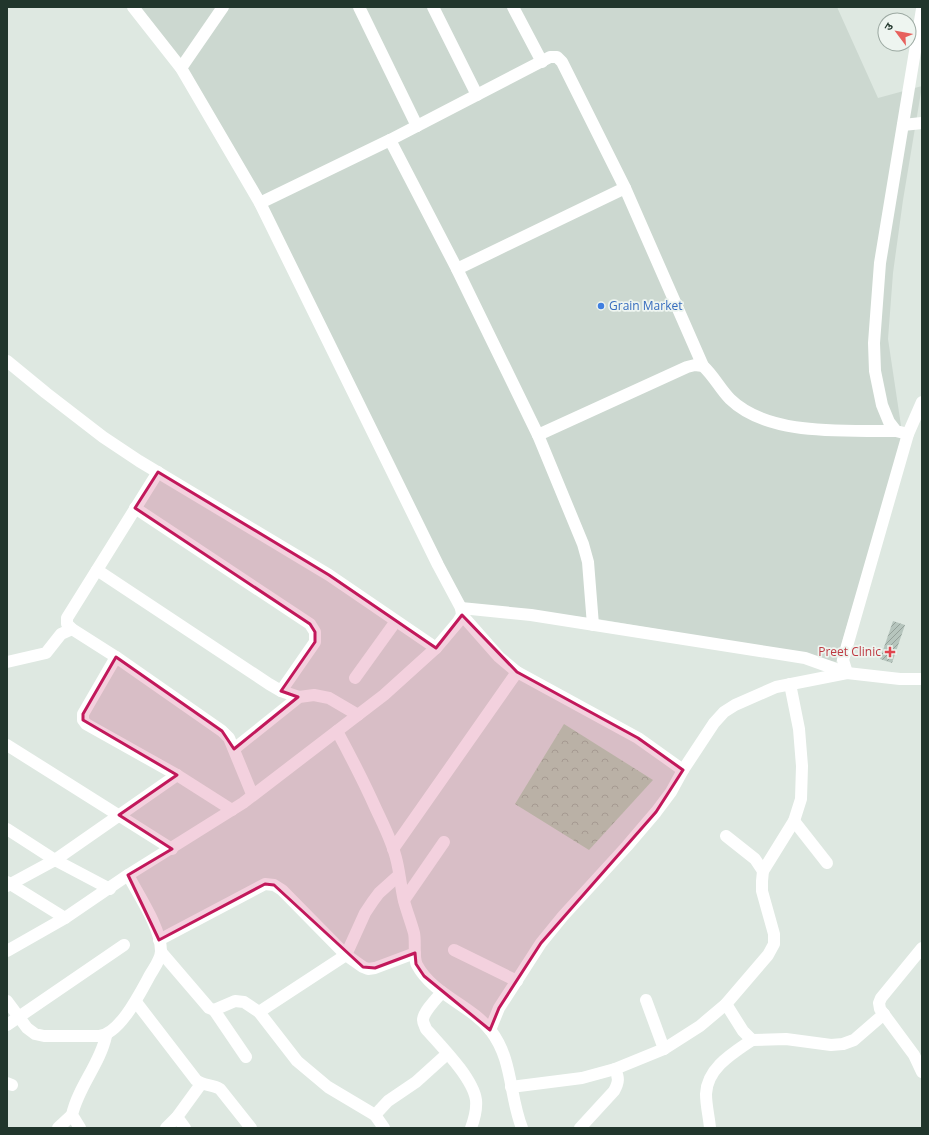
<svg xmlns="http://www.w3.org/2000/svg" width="929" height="1135" font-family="'Open Sans','Noto Sans Devanagari',sans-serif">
	<defs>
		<pattern id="park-crowns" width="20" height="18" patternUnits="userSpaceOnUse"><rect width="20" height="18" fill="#b8d8b9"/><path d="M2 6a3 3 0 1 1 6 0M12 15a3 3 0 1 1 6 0" fill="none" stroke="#9eba9f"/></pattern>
		<pattern id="building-hatch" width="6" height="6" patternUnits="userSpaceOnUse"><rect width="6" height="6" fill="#b6c5bd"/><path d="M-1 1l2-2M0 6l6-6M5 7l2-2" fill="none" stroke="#94a19a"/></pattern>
	</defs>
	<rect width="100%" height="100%" fill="#dee8e1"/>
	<polygon fill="#ccd8d0" points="136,7 837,7 878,98 922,86 903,200 893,273 888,339 903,439 836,662 807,655 598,619 556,614 458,607 224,141"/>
	<polygon fill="url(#park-crowns)" points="564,724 653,780 589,850 515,804"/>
	<polygon fill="url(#building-hatch)" points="893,621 905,625 892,663 880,659"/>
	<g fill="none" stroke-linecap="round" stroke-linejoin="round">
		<g stroke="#fff" stroke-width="12">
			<polyline points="359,7 417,126"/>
			<polyline points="433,7 477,95"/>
			<polyline points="513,7 542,62"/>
			<polyline points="181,68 223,7"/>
			<polyline points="903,125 922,123"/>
			<polyline points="390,140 550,57 557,57 562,62 625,188 703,366"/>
			<polyline points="260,203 390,140 457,269 538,435 583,544 588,562 593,625"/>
			<polyline points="457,269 625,188"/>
			<polyline points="7,361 46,393 103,437 139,461 329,575 436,648"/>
			<polyline points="908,434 896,431 889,422 882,405 875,371 874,343 880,263 922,9"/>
			<path d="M538,435L687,367L695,365L703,366C714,376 720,389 730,399C769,437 846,430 896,431"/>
			<polyline points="158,472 67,618 67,624 72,629 116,657 222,731 229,738 252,794"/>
			<polyline points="135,508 310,624 315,632 315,642 281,691"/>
			<polyline points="97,570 269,684 281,691 299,697"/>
			<polyline points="461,608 531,615 805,658 847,673 900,679 922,679"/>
			<polyline points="462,615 499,657 517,672 638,738 683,770"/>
			<polyline points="116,657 83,714 83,720 86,724 177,775 232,810"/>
			<polyline points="7,662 46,653 61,634 72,629"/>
			<polyline points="355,678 396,621"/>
			<path d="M337,731C351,757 364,782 376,809C384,826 393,843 397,862C400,875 401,888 404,901C407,912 411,922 414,933C416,942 413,958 417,965C433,995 471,1005 491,1031C513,1060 509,1095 522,1128"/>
			<polyline points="7,745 172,849"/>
			<polyline points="234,749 299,697 314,695 329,698 358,715"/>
			<polyline points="794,821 827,863"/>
			<polyline points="7,829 55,860 110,889"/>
			<polyline points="726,836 755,859 763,871"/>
			<polyline points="393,849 517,672"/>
			<polyline points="7,882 65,918"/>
			<polyline points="7,886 55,860 177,775"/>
			<polyline points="404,900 444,842"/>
			<polyline points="159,940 265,884 274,885 282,890 346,955 363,967 368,969 375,968 415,953"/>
			<polyline points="922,948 881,998 879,1003 880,1009 914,1055 922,1072"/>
			<polyline points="454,950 517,981"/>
			<polyline points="7,951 65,918 128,875 243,803 384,695 436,648 458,622 462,615 461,608 438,565 260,203 181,68 133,7"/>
			<polyline points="161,952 209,1008 214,1010 235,1001 244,1002 259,1012 297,1061 328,1087 375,1115 384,1128"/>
			<path d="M442,992C437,998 423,1012 423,1020C423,1023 425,1026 426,1029C441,1046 473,1078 476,1100C477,1110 474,1120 471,1128"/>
			<polyline points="646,1000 664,1049"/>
			<path d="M7,1001L27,1028L35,1034L44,1036H99C120,1034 140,993 150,975C154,968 161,959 161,951C161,928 139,896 128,875"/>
			<path d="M136,1002L196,1080C203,1086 212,1084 220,1089L251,1128"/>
			<polyline points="726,1004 743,1031 752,1040 786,1039 831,1045 843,1044 854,1040 884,1014"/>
			<polyline points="214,1010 246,1057"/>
			<polyline points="259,1012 346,955 365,913 373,901 379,893 399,875"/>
			<polyline points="7,1025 124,945"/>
			<polyline points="490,1030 499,1008 541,943 563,916 627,846 656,812 671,792 683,770 714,723 724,712 735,705 776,687 847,673 843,660 908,434 922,402"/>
			<polyline points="7,1083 12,1085"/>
			<polyline points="511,1087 582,1078 615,1069 664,1049 700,1026 726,1004 768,955 774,944 774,934 762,891 762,881 763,871 794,821 801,799 802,766 799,729 790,684"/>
			<polyline points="375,1115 388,1101 416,1082 447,1054"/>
			<polyline points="177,1117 185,1128"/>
			<polyline points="58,1128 72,1115"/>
			<path d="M80,1128L72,1115C78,1087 100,1064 106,1036"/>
			<polyline points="166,1128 177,1117 201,1084"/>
			<path d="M580,1128L614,1091C619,1082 619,1078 615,1069"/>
			<path d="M710,1128C709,1117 706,1105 706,1094C707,1068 733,1053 752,1040"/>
		</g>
	</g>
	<path fill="#c2185b" fill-opacity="0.2" stroke="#c2185b" stroke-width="3" stroke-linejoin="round" d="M158,472L329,575L436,648L462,615L517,672L638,738L683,770L656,812L541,943L499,1008L490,1030L424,976L416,964L415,953L375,968L363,967L274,885L265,884L159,940L128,875L172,849L119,815L177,775L83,720V714L116,657L222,731L234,749L298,697L281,691L315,642V632L310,624L135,508Z"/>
	<circle fill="#3f7fe0" stroke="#eef5f0" stroke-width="1.5" cx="601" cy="306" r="4"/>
	<path fill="#e0444e" stroke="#eef5f0" stroke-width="1.5" d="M888 646h4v4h4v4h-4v4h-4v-4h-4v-4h4z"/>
	<g text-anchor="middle" stroke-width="3.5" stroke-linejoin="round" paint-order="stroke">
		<g font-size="12" fill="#366cbe" stroke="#eef5f0" text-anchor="start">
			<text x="609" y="310">Grain Market</text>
		</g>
		<g font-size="12" fill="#be3a42" stroke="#eef5f0" text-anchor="end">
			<text x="881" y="656">Preet Clinic</text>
		</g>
	</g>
	<rect width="929" height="1135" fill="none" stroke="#21362c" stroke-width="16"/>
	<g transform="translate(897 32) rotate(302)"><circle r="19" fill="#eef5f0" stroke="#9ca9a2"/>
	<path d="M0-3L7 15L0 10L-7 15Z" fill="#e7615d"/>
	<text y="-6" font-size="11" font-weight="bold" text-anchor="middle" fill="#21362c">उ</text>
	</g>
</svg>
